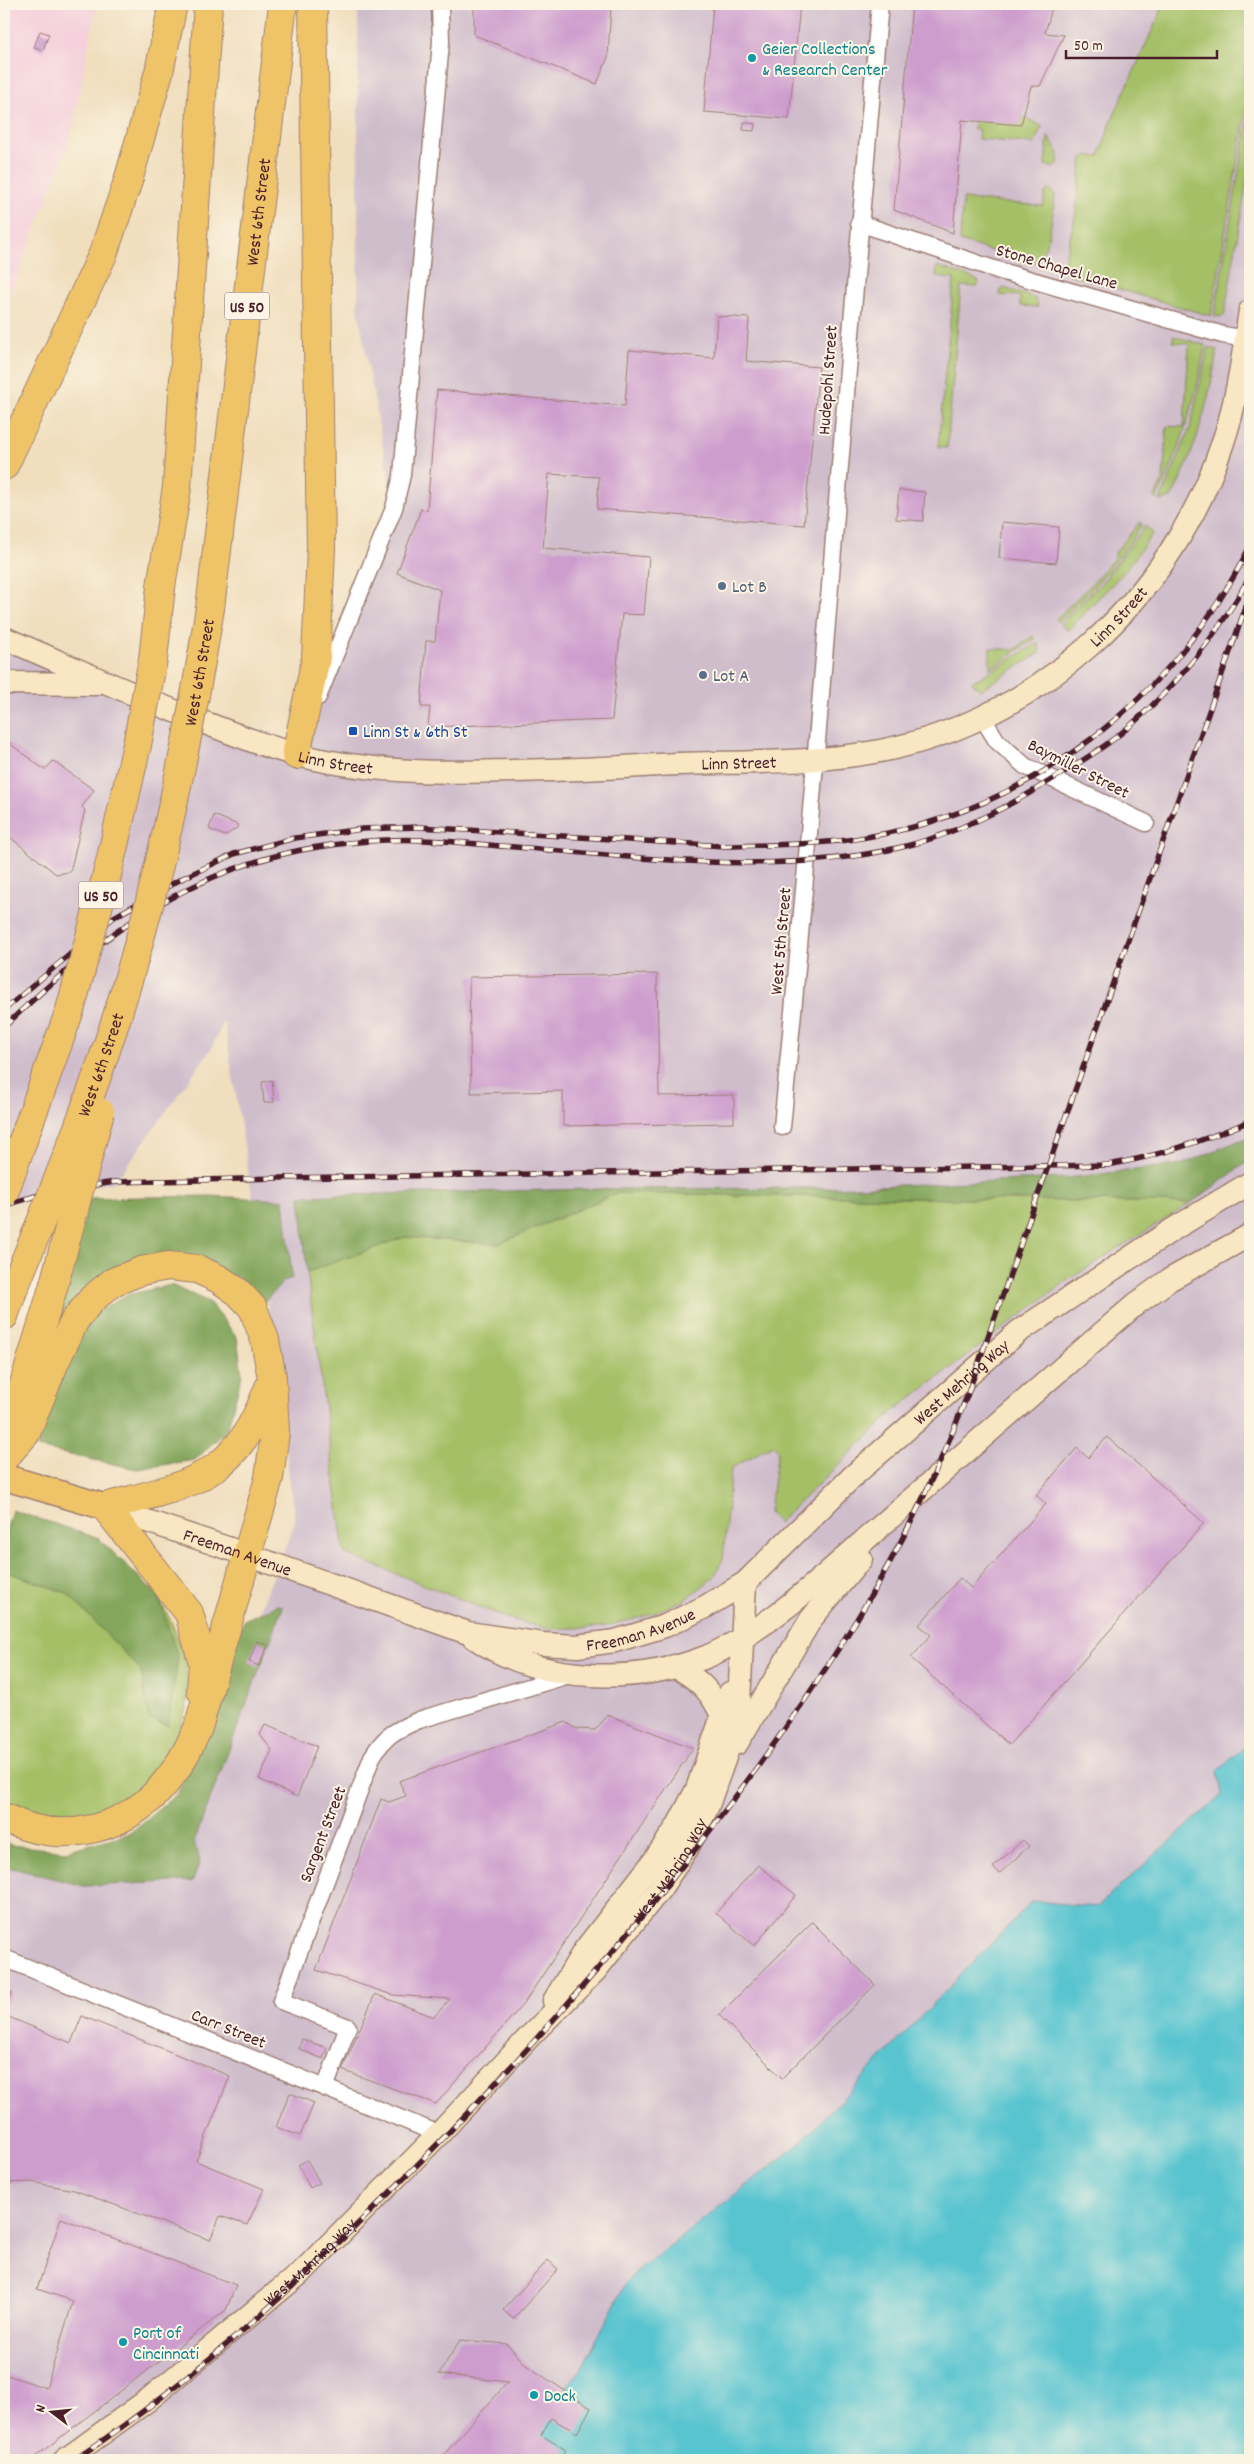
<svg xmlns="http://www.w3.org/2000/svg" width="1254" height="2464" font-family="Dekko,sans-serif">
	<rect width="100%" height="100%" fill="#fcf5e5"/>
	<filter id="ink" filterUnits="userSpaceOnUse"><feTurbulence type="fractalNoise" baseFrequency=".02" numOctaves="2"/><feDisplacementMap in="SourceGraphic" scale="10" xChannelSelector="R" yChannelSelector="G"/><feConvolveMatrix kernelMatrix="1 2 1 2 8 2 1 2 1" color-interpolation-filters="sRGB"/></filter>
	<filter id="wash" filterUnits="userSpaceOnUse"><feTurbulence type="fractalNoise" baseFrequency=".0096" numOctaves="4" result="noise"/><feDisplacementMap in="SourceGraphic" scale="20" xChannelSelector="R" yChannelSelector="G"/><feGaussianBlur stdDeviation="1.12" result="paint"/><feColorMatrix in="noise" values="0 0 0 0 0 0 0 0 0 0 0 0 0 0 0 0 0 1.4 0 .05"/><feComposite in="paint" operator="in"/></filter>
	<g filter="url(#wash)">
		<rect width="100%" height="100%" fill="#f0debd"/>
		<polygon fill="#f4cfdc" points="4,4 97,4 70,139 4,310"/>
		<polygon fill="#d0bdcc" points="358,4 1250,4 1250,1742 1218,1771 1222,1795 1097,1907 1032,1901 800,2143 628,2279 580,2371 502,2460 4,2460 4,1856 168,1841 295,1522 260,1244 224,1021 211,1049 115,1182 50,1192 4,1205 4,638 296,755 394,508 358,309"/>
		<g fill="#a4bf66" stroke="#776f48">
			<polygon points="1164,4 1250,4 1250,88 1211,316 1070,275 1065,272 1063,266 1076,213 1082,158 1087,155 1099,157 1111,122"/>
			<polygon points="1250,105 1250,163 1224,316 1214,317"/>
			<polygon points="1023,117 1042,126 1034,144 978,139 979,130 974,129 975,121"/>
			<polygon points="1048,136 1059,153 1058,164 1054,168 1045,165"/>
			<path d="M1050,189L1055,195C1053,211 1049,262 1031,264L960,241L963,199L1043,206L1045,192Z"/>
			<polygon points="937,266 975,279 979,282 978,287 961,286 947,448 938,447 954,279 936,277"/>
			<polygon points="1004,288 1035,298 1038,307 1020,306 1020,296 1000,295 1000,291"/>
			<path d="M1173,336L1205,345C1196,400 1181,450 1156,500L1154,498L1163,480L1167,426L1184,427L1189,344L1173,342Z"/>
			<path d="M1208,347L1217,350C1209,401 1196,452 1171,498L1160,501L1190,428Z"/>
			<path d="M1139,523L1142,524C1119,561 1090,593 1058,622L1056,619L1090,586L1115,557V553Z"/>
			<polygon points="1145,526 1153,533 1126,570 1068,630 1060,624 1105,579"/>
			<polygon points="1033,636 1035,639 990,669 990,648 1014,650"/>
			<polygon points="1038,643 1040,653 980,690 972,682"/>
			<polygon points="617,1193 1191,1203 1068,1280 895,1410 778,1523 769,1512 778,1450 773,1445 731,1468 723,1559 714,1577 685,1600 643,1617 601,1627 548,1629 507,1618 344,1553 307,1272 405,1237 498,1244"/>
			<polygon points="4,1565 5,1571 67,1593 141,1670 149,1719 158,1595 173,1626 186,1663 187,1704 178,1736 143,1791 116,1810 66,1826 4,1806"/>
		</g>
		<g fill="#83a65b" stroke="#666243">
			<polygon points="1250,1136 1250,1160 1191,1203 617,1193 498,1244 405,1237 307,1272 300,1196 590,1189 831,1188 1068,1178 1183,1164"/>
			<polygon points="210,1196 284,1200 292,1278 284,1281 262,1304 236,1276 92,1282 58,1323 55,1322 90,1198"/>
			<polygon points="171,1285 209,1302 237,1337 242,1375 227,1430 195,1460 137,1469 37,1448 60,1379 90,1317 126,1295"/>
			<polygon points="12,1510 98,1538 158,1595 178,1658 168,1726 149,1719 141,1670 67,1593 5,1571 4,1538"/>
			<polygon points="278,1605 283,1607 194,1842 200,1861 193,1881 84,1886 4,1866 4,1840 10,1845 66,1851 130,1833 177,1794 213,1715 244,1620"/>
		</g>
		<polygon fill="#58c4d0" stroke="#51727e" points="1250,1742 1250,2460 502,2460 580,2371 628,2279 800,2143 1032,1901 1097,1907 1222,1795 1218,1771"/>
		<g id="blocks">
			<g fill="#cd9dce">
				<polygon points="474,4 611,4 608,57 597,84 474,35"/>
				<polygon points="713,4 800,4 789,119 704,112"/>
				<polygon points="912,4 1053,4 1045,33 1064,35 1040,86 1031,86 1021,125 962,120 953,233 894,210"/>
				<polygon points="40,31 49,34 43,50 34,47"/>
				<polygon points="744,122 755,124 754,131 743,130"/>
				<polygon points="717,316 749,318 746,361 819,367 804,525 597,509 599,477 549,474 543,548 649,557 644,615 622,614 612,720 428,727 430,707 421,707 426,641 435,641 440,590 397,573 421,509 427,510 437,390 625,406 629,350 714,358"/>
				<polygon points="899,490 925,492 923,521 896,519"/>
				<polygon points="1002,522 1059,527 1056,563 999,558"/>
				<polygon points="4,739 45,770 53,761 94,790 82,807 85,810 70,872 56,874 6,834 4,838"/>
				<polygon points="214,815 238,825 237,828 225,836 209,829"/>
				<polygon points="657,974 659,1096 734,1095 734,1123 563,1126 563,1091 471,1093 469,977"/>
				<polygon points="272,1080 274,1102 264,1103 262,1082"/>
				<polygon points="1107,1437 1204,1523 1009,1745 911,1658 931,1635 919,1625 960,1578 971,1588 1046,1504 1036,1495 1077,1448 1088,1458"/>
				<polygon points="257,1641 268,1645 259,1666 249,1662"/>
				<polygon points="608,1715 693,1748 524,2003 436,2104 342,2070 375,1994 434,2017 450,1999 393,1995 316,1970 381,1799 389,1802 406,1796 399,1781 566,1722 577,1729 595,1730"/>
				<polygon points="265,1725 317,1746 297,1797 259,1779 272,1750 260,1735"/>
				<polygon points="1023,1840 1029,1846 999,1874 993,1867"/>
				<polygon points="758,1865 796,1895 754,1946 716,1913"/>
				<polygon points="812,1922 875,1985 782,2078 719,2015"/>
				<polygon points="4,1989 12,1992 4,2014"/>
				<polygon points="4,2015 71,2043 82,2016 230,2076 196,2161 264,2189 247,2225 220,2216 210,2240 74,2190 31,2182 4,2183"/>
				<polygon points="302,2039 327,2048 323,2059 299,2049"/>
				<polygon points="290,2093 314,2103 300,2136 276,2127"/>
				<polygon points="307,2160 320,2183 310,2188 298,2165"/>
				<polygon points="61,2218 236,2285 226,2310 31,2460 4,2460 4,2374 46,2388 73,2301 37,2289"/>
				<polygon points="548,2260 558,2269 513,2319 503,2310"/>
				<polygon points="460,2340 507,2344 526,2365 591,2408 577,2433 551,2418 541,2435 566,2450 557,2460 439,2460 508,2382 439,2374"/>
			</g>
		</g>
	</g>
	<g filter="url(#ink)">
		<use href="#blocks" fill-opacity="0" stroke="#9d7e74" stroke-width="1"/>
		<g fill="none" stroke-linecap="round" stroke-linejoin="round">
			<g stroke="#9d7e74" stroke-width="19">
				<g id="minor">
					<polyline points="859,223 997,270 1223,335 1246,339"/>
					<polyline points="318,697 394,508 402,475 441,42 440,4"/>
					<polyline points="982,717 997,741 1025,766 1146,823"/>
					<path d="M782,1127C819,753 845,378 880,4"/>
					<polyline points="4,1958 439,2134"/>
					<path d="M325,2088L348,2027L281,2001L372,1757C385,1735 396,1730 419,1720L569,1675"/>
				</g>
			</g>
			<g stroke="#9d7e74" stroke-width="25">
				<g id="secondary">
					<path id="s1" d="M4,638C72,667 138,698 208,724C239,736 269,748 302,756C372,773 442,773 514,771C562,770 611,768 659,765C733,761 806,765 880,751C1039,720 1171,598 1222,445C1237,402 1243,356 1250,311"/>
					<polyline points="4,683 95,684"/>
					<path id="s2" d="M105,1507L248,1555L468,1633L543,1644L577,1646L615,1641L665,1626L705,1607L745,1583L853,1476L1018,1332L1172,1230L1250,1183"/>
					<path d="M475,1638C539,1683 634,1685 706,1657C768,1631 831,1569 882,1525C967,1451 1051,1377 1136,1304L1169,1280L1250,1235"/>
					<path d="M674,1666C698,1678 712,1692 722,1716"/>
					<polyline points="737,1743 811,1619 861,1559"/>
					<polyline points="554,2001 584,1951 654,1861 677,1827 697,1789 730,1693"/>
					<path id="s3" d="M65,2460L148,2400L304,2270L439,2134L529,2037L595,1971L660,1889L688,1847L707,1808L735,1729L739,1703L745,1583"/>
				</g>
			</g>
			<g stroke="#9d7e74" stroke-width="28">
				<polyline id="primary" points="4,1477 105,1507"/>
			</g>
			<g stroke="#9d7e74" stroke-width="30">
				<g id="motorway">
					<polyline points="4,466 103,254 128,181 159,72 173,4"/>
					<polyline points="161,587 177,487 208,4"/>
					<path id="s4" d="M210,608L283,4"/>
					<polyline points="296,755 316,658 321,549 313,4"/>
					<polyline points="4,1316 12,1293"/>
					<polyline points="10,1430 53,1288"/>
					<path d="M4,1458L26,1433L55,1362L75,1320L92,1299L113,1282L141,1271L168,1266L197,1269L219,1279L238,1292L253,1308L265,1340L272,1378L275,1432L269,1478L198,1728C190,1745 182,1762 170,1777C131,1830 61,1848 4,1817"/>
					<path d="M201,1690L203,1663L189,1613L105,1507C192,1483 234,1481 269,1387"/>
				</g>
			</g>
			<use href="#minor" stroke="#fff" stroke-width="16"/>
			<use href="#secondary" stroke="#f9e7c3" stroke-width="22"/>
			<use href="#primary" stroke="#efc469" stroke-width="25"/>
			<use href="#motorway" stroke="#efc469" stroke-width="28"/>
			<g stroke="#4a1f2b" stroke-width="5.5">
				<g id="rail">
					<path d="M4,1010L114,917L181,879L234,854L295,838L362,829L419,827L725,846C771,845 816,845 861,838C1030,812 1175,698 1250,546"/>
					<path d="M4,1027C85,949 171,881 283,854C324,844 381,838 423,840C454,841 484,845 515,847C643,857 775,877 902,847C956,834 1009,807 1056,777C1082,761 1108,745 1131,725C1179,683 1220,631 1250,576"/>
					<path d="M4,1205L50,1192L115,1182L278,1178L1108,1165C1162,1155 1200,1142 1250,1121"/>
					<path d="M74,2460C204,2374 317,2267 426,2156C539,2041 643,1921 739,1792C834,1664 910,1545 967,1396L1250,595"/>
				</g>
			</g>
			<use href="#rail" stroke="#fcf5e5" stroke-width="4" stroke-dasharray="11" stroke-linecap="butt"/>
			<g stroke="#9d7e74" stroke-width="30" stroke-linecap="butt">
				<g id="motorway-bridge">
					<polyline points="4,1193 70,1010 108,871 137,745 153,659 161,587"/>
					<polyline points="53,1288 100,1112"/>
					<path id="s5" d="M12,1293C47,1207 83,1120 112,1032C157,894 187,751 210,608"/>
				</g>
			</g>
			<use href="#motorway-bridge" stroke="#efc469" stroke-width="28"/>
		</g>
	</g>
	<g fill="#0f9aa8" stroke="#fcf5e5" stroke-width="2">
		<circle cx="752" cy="58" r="5"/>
		<circle cx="123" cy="2342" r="5"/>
		<circle cx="534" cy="2395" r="5"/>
	</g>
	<g fill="#5c6f8a" stroke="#fcf5e5" stroke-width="2">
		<circle cx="722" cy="586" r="5"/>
		<circle cx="703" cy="675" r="5"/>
	</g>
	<rect fill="#1a4fb4" stroke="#fcf5e5" stroke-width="2" x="348" y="726" width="10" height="10" rx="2.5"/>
	<g text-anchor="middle" stroke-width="4" stroke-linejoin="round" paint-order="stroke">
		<g fill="#fcf5e5" stroke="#7f5f63" stroke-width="1">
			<rect x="224.5" y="292.5" width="45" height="27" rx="4"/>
			<rect x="78.5" y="881.5" width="45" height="27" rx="4"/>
		</g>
		<g font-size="16" font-weight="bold" fill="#4a1f2b">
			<text x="247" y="312">US 50</text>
			<text x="101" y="901">US 50</text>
		</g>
		<g font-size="18" fill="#0d838f" stroke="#fcf5e5" text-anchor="start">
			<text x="762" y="54">Geier Collections<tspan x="762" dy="21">&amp; Research Center</tspan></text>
			<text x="133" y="2338">Port of<tspan x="133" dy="21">Cincinnati</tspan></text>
			<text x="544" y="2401">Dock</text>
		</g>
		<g font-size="18" fill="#4a1f2b" stroke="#fcf5e5">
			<text dy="6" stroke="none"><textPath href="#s4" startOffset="399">West 6th Street</textPath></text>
			<text transform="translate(1057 266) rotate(16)" y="6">Stone Chapel Lane</text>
			<text transform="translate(827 380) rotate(-86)" y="6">Hudepohl Street</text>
			<text dy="6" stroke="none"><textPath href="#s1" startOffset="1179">Linn Street</textPath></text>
			<text dy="6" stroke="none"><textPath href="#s5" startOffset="650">West 6th Street</textPath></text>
			<text dy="6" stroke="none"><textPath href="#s1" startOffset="355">Linn Street</textPath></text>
			<text dy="6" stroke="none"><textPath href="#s1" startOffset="759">Linn Street</textPath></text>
			<text transform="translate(1079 768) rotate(27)" y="6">Baymiller Street</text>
			<text transform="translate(780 941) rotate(-85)" y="6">West 5th Street</text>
			<text dy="6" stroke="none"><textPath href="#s5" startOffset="245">West 6th Street</textPath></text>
			<text dy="6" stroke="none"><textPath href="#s2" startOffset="971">West Mehring Way</textPath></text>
			<text dy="6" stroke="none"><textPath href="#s2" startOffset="140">Freeman Avenue</textPath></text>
			<text dy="6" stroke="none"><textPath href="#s2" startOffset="560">Freeman Avenue</textPath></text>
			<text transform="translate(322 1834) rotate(-69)" y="6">Sargent Street</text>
			<text dy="6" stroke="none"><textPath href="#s3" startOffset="849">West Mehring Way</textPath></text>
			<text transform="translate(229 2028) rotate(22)" y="6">Carr Street</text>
			<text dy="6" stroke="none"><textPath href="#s3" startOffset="315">West Mehring Way</textPath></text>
		</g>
		<g font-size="18" fill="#4e5e75" stroke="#fcf5e5" text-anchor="start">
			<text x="732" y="592">Lot B</text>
			<text x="713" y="681">Lot A</text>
		</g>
		<g font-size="18" fill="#164399" stroke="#fcf5e5" text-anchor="start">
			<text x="363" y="737">Linn St &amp; 6th St</text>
		</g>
	</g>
	<rect width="1254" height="2464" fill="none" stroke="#fcf5e5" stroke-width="20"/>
	<g transform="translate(52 2412) rotate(286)" stroke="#fcf5e5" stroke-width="4" paint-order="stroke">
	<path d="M0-4L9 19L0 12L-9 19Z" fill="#4a1f2b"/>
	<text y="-8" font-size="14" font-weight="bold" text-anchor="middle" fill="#4a1f2b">N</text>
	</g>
	<path d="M1066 50v8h151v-8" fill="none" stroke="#4a1f2b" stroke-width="2.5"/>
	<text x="1074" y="50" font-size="15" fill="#4a1f2b" stroke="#fcf5e5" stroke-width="4" paint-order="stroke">50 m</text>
</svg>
